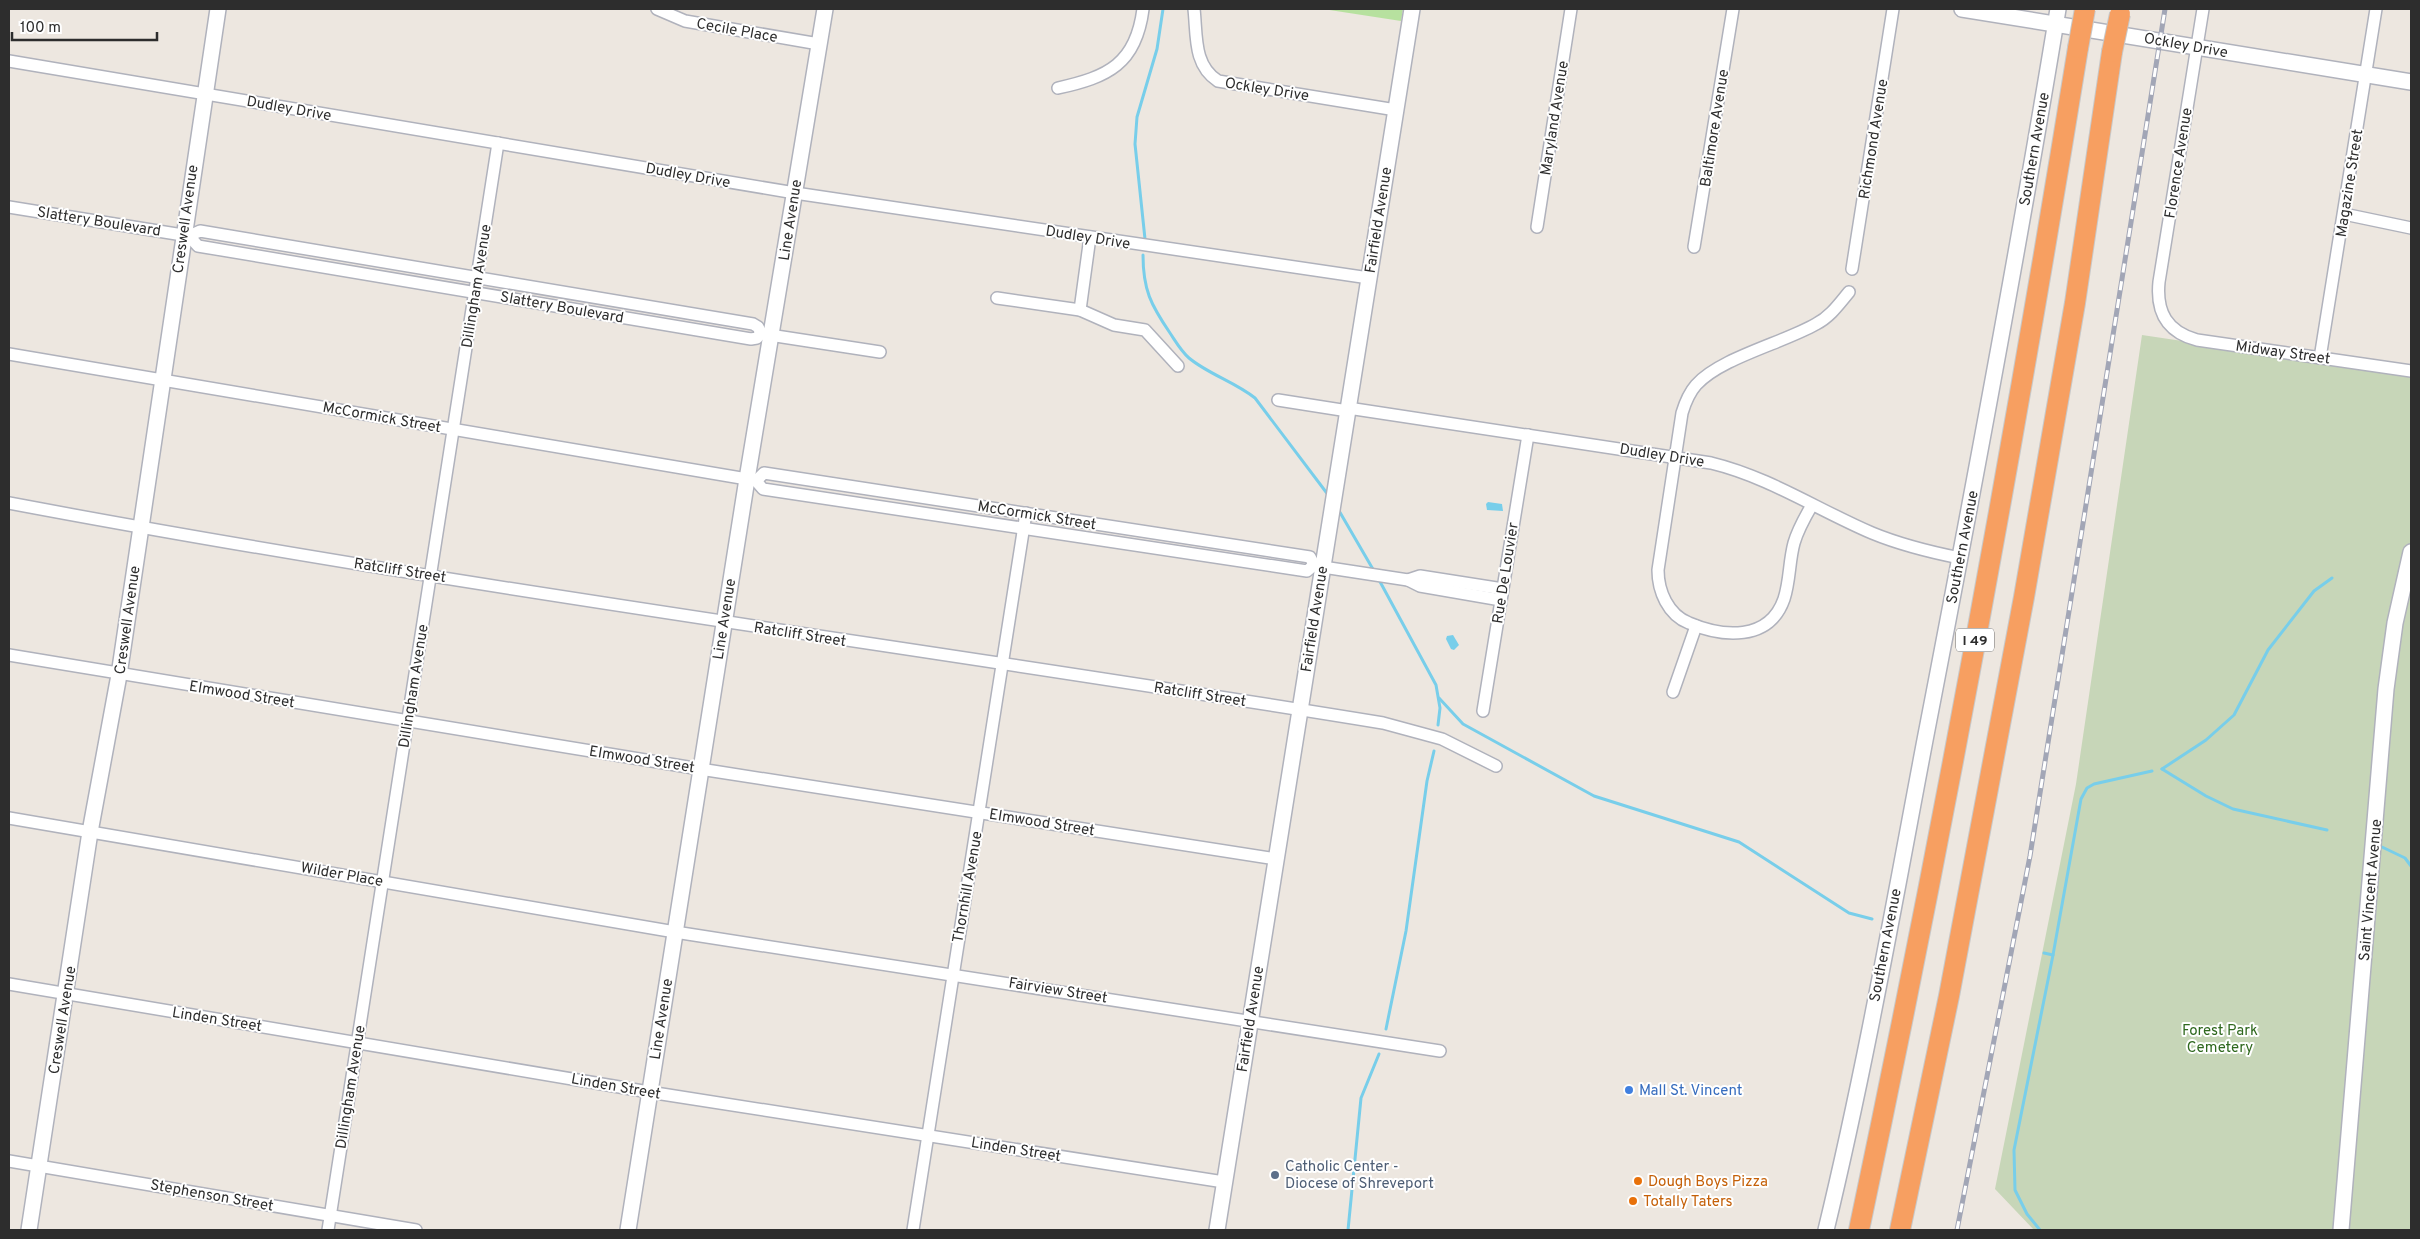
<svg xmlns="http://www.w3.org/2000/svg" width="2420" height="1239" font-family="Overpass,sans-serif">
	<rect width="100%" height="100%" fill="#ede7e0"/>
	<polygon fill="#b7e19f" points="1323,9 1403,9 1401,21"/>
	<polygon fill="#c7d6b8" points="2142,335 2411,375 2411,1230 2034,1230 1995,1189 2076,784"/>
	<g fill="#78ceea">
		<polygon points="1488,502 1502,504 1503,511 1487,510 1486,504"/>
		<polygon points="1453,635 1459,645 1454,650 1451,649 1446,639 1447,636"/>
	</g>
	<g fill="none" stroke-linecap="round" stroke-linejoin="round">
		<g stroke="#78ceea" stroke-width="3">
			<polyline points="1145,239 1135,144 1137,117 1157,49 1163,9"/>
			<path d="M1143,255C1143,290 1151,305 1170,333C1176,342 1181,351 1189,358C1208,374 1235,382 1255,398L1329,496"/>
			<polyline points="1338,509 1374,571"/>
			<polyline points="1378,578 1436,685 1440,708 1438,725"/>
			<polyline points="1439,698 1463,724 1594,796 1739,842 1849,913 1872,919"/>
			<polyline points="2162,769 2206,740 2234,715 2268,650 2314,591 2332,578"/>
			<polyline points="2162,769 2206,796 2233,809 2327,830"/>
			<polyline points="2382,847 2405,858 2411,866"/>
			<polyline points="2044,953 2053,955"/>
			<polyline points="1386,1029 1406,931 1427,781 1434,751"/>
			<polyline points="1348,1230 1361,1098 1379,1054"/>
			<polyline points="2040,1230 2027,1214 2015,1190 2014,1150 2053,955 2081,799 2087,788 2094,784 2152,771"/>
		</g>
		<g stroke="#b0b2bc" stroke-width="14">
			<g id="street">
				<polyline points="657,9 685,21 819,44"/>
				<path d="M1194,9C1197,35 1193,65 1218,81L1396,110"/>
				<path d="M2203,9L2159,282C2156,312 2167,332 2197,340L2411,371"/>
				<polyline points="9,61 795,193 1369,278"/>
				<path d="M1058,88C1108,77 1136,64 1143,9"/>
				<polyline points="9,207 189,236 200,231 753,324 758,327 761,333"/>
				<polyline points="2344,214 2411,228"/>
				<polyline points="1537,227 1571,9"/>
				<polyline points="189,236 198,246 751,339 757,338 761,333"/>
				<polyline points="1694,247 1733,9"/>
				<polyline points="1852,269 1893,9"/>
				<polyline points="997,298 1080,310 1114,325 1145,330 1178,366"/>
				<polyline points="1080,310 1090,237"/>
				<polyline points="763,334 880,352"/>
				<polyline points="9,354 747,479 756,481 763,489 1307,571 1314,565 1323,567 1408,580 1420,586 1501,600"/>
				<polyline points="2320,358 2376,9"/>
				<polyline points="1278,400 1348,411"/>
				<path d="M1348,408L1711,463C1769,477 1818,510 1872,533C1901,545 1930,552 1960,558"/>
				<polyline points="756,481 764,473 1310,557 1314,565"/>
				<path d="M9,503C465,589 925,648 1383,723L1442,739L1496,766"/>
				<path d="M1812,505C1805,517 1798,529 1794,543C1789,561 1790,581 1784,599C1769,642 1722,637 1689,623C1668,615 1658,591 1658,570L1682,413C1685,403 1689,393 1696,385C1720,358 1783,343 1816,324C1830,317 1839,304 1849,292"/>
				<polyline points="1408,580 1420,576 1503,589"/>
				<polyline points="9,655 700,769 1276,859"/>
				<polyline points="1673,692 1696,626"/>
				<polyline points="1483,711 1528,435"/>
				<polyline points="9,818 675,932 1440,1051"/>
				<polyline points="9,984 649,1092 1224,1182"/>
				<polyline points="9,1161 416,1230"/>
				<polyline points="328,1230 498,143"/>
				<polyline points="913,1230 1026,513"/>
			</g>
		</g>
		<g stroke="#b0b2bc" stroke-width="18">
			<g id="secondary">
				<polyline points="1962,9 2411,82"/>
				<polyline points="29,1230 90,832 119,675 218,9"/>
				<polyline points="628,1230 747,479 825,9"/>
				<polyline points="1217,1230 1412,9"/>
				<path d="M1826,1230C1865,1069 1894,904 1925,740C1972,497 2018,253 2058,9"/>
				<polyline points="2341,1230 2386,689 2395,623 2411,552"/>
			</g>
		</g>
		<g stroke="#c8c8c8" stroke-width="22">
			<g id="highway">
				<path d="M1859,1230C1942,838 2014,444 2078,48"/>
				<polyline points="1900,1230 1949,996 2024,597 2075,303 2112,52"/>
			</g>
		</g>
		<use href="#street" stroke="#fff" stroke-width="11"/>
		<use href="#secondary" stroke="#fff" stroke-width="15"/>
		<use href="#highway" stroke="#f79f61" stroke-width="20"/>
		<g stroke="#a2a6b6" stroke-width="5">
			<polyline id="rail" points="1957,1230 2030,856 2165,9"/>
		</g>
		<use href="#rail" stroke="#fff" stroke-width="3" stroke-dasharray="9" stroke-linecap="butt"/>
		<g stroke="#c8c8c8" stroke-width="22" stroke-linecap="butt">
			<g id="highway-bridge">
				<polyline points="2078,48 2085,9"/>
				<polyline points="2112,52 2120,14"/>
			</g>
		</g>
		<use href="#highway-bridge" stroke="#f79f61" stroke-width="20"/>
	</g>
	<circle fill="#3f7fe0" stroke="#fff" stroke-width="2" cx="1629" cy="1090" r="5"/>
	<circle fill="#5c6f8a" stroke="#fff" stroke-width="2" cx="1275" cy="1175" r="5"/>
	<g fill="#e8710a" stroke="#fff" stroke-width="2">
		<circle cx="1638" cy="1181" r="5"/>
		<circle cx="1633" cy="1201" r="5"/>
	</g>
	<g text-anchor="middle" stroke-width="4" stroke-linejoin="round" paint-order="stroke">
		<rect fill="#fff" stroke="#6c6c6c" stroke-width="1" x="1956" y="628.5" width="38" height="23" rx="4"/>
		<g font-size="14" font-weight="bold" fill="#2d2d2d">
			<text x="1975" y="645">I 49</text>
		</g>
		<g font-size="15" fill="#2d2d2d" stroke="#fff">
			<text transform="translate(737 30) rotate(10)" y="5">Cecile Place</text>
			<text transform="translate(2186 45) rotate(10)" y="5">Ockley Drive</text>
			<text transform="translate(1267 89) rotate(9)" y="5">Ockley Drive</text>
			<text transform="translate(289 108) rotate(10)" y="5">Dudley Drive</text>
			<text transform="translate(1554 118) rotate(-81)" y="5">Maryland Avenue</text>
			<text transform="translate(1714 128) rotate(-81)" y="5">Baltimore Avenue</text>
			<text transform="translate(1873 139) rotate(-81)" y="5">Richmond Avenue</text>
			<text transform="translate(2034 149) rotate(-80)" y="5">Southern Avenue</text>
			<text transform="translate(2178 163) rotate(-81)" y="5">Florence Avenue</text>
			<text transform="translate(688 175) rotate(10)" y="5">Dudley Drive</text>
			<text transform="translate(2349 183) rotate(-81)" y="5">Magazine Street</text>
			<text transform="translate(185 219) rotate(-82)" y="5">Creswell Avenue</text>
			<text transform="translate(790 220) rotate(-81)" y="5">Line Avenue</text>
			<text transform="translate(1378 220) rotate(-81)" y="5">Fairfield Avenue</text>
			<text transform="translate(99 221) rotate(9)" y="5">Slattery Boulevard</text>
			<text transform="translate(1088 237) rotate(9)" y="5">Dudley Drive</text>
			<text transform="translate(476 286) rotate(-81)" y="5">Dillingham Avenue</text>
			<text transform="translate(562 307) rotate(10)" y="5">Slattery Boulevard</text>
			<text transform="translate(2283 352) rotate(8)" y="5">Midway Street</text>
			<text transform="translate(382 417) rotate(10)" y="5">McCormick Street</text>
			<text transform="translate(1662 455) rotate(9)" y="5">Dudley Drive</text>
			<text transform="translate(1037 515) rotate(9)" y="5">McCormick Street</text>
			<text transform="translate(1962 547) rotate(-79)" y="5">Southern Avenue</text>
			<text transform="translate(400 570) rotate(9)" y="5">Ratcliff Street</text>
			<text transform="translate(1505 573) rotate(-81)" y="5">Rue De Louvier</text>
			<text transform="translate(724 619) rotate(-81)" y="5">Line Avenue</text>
			<text transform="translate(1314 619) rotate(-81)" y="5">Fairfield Avenue</text>
			<text transform="translate(127 620) rotate(-82)" y="5">Creswell Avenue</text>
			<text transform="translate(800 634) rotate(9)" y="5">Ratcliff Street</text>
			<text transform="translate(413 686) rotate(-81)" y="5">Dillingham Avenue</text>
			<text transform="translate(242 694) rotate(9)" y="5">Elmwood Street</text>
			<text transform="translate(1200 694) rotate(9)" y="5">Ratcliff Street</text>
			<text transform="translate(642 759) rotate(9)" y="5">Elmwood Street</text>
			<text transform="translate(1042 822) rotate(9)" y="5">Elmwood Street</text>
			<text transform="translate(342 874) rotate(10)" y="5">Wilder Place</text>
			<text transform="translate(967 887) rotate(-80)" y="5">Thornhill Avenue</text>
			<text transform="translate(2370 890) rotate(-85)" y="5">Saint Vincent Avenue</text>
			<text transform="translate(1885 945) rotate(-79)" y="5">Southern Avenue</text>
			<text transform="translate(1058 990) rotate(9)" y="5">Fairview Street</text>
			<text transform="translate(217 1019) rotate(9)" y="5">Linden Street</text>
			<text transform="translate(661 1019) rotate(-81)" y="5">Line Avenue</text>
			<text transform="translate(1250 1019) rotate(-81)" y="5">Fairfield Avenue</text>
			<text transform="translate(62 1020) rotate(-81)" y="5">Creswell Avenue</text>
			<text transform="translate(616 1086) rotate(10)" y="5">Linden Street</text>
			<text transform="translate(350 1087) rotate(-81)" y="5">Dillingham Avenue</text>
			<text transform="translate(1016 1149) rotate(9)" y="5">Linden Street</text>
			<text transform="translate(212 1195) rotate(10)" y="5">Stephenson Street</text>
		</g>
		<g font-size="15" fill="#2f681e" stroke="#fff">
			<text x="2220" y="1035">Forest Park<tspan x="2220" dy="17">Cemetery</tspan></text>
		</g>
		<g font-size="15" fill="#366cbe" stroke="#fff" text-anchor="start">
			<text x="1639" y="1095">Mall St. Vincent</text>
		</g>
		<g font-size="15" fill="#4e5e75" stroke="#fff" text-anchor="start">
			<text x="1285" y="1171">Catholic Center -<tspan x="1285" dy="17">Diocese of Shreveport</tspan></text>
		</g>
		<g font-size="15" fill="#c56008" stroke="#fff" text-anchor="start">
			<text x="1648" y="1186">Dough Boys Pizza</text>
			<text x="1643" y="1206">Totally Taters</text>
		</g>
	</g>
	<rect width="2420" height="1239" fill="none" stroke="#2d2d2d" stroke-width="20"/>
	<path d="M12 32v8h145v-8" fill="none" stroke="#2d2d2d" stroke-width="2.5"/>
	<text x="20" y="32" font-size="15" fill="#2d2d2d" stroke="#ffffff" stroke-width="4" paint-order="stroke">100 m</text>
</svg>
